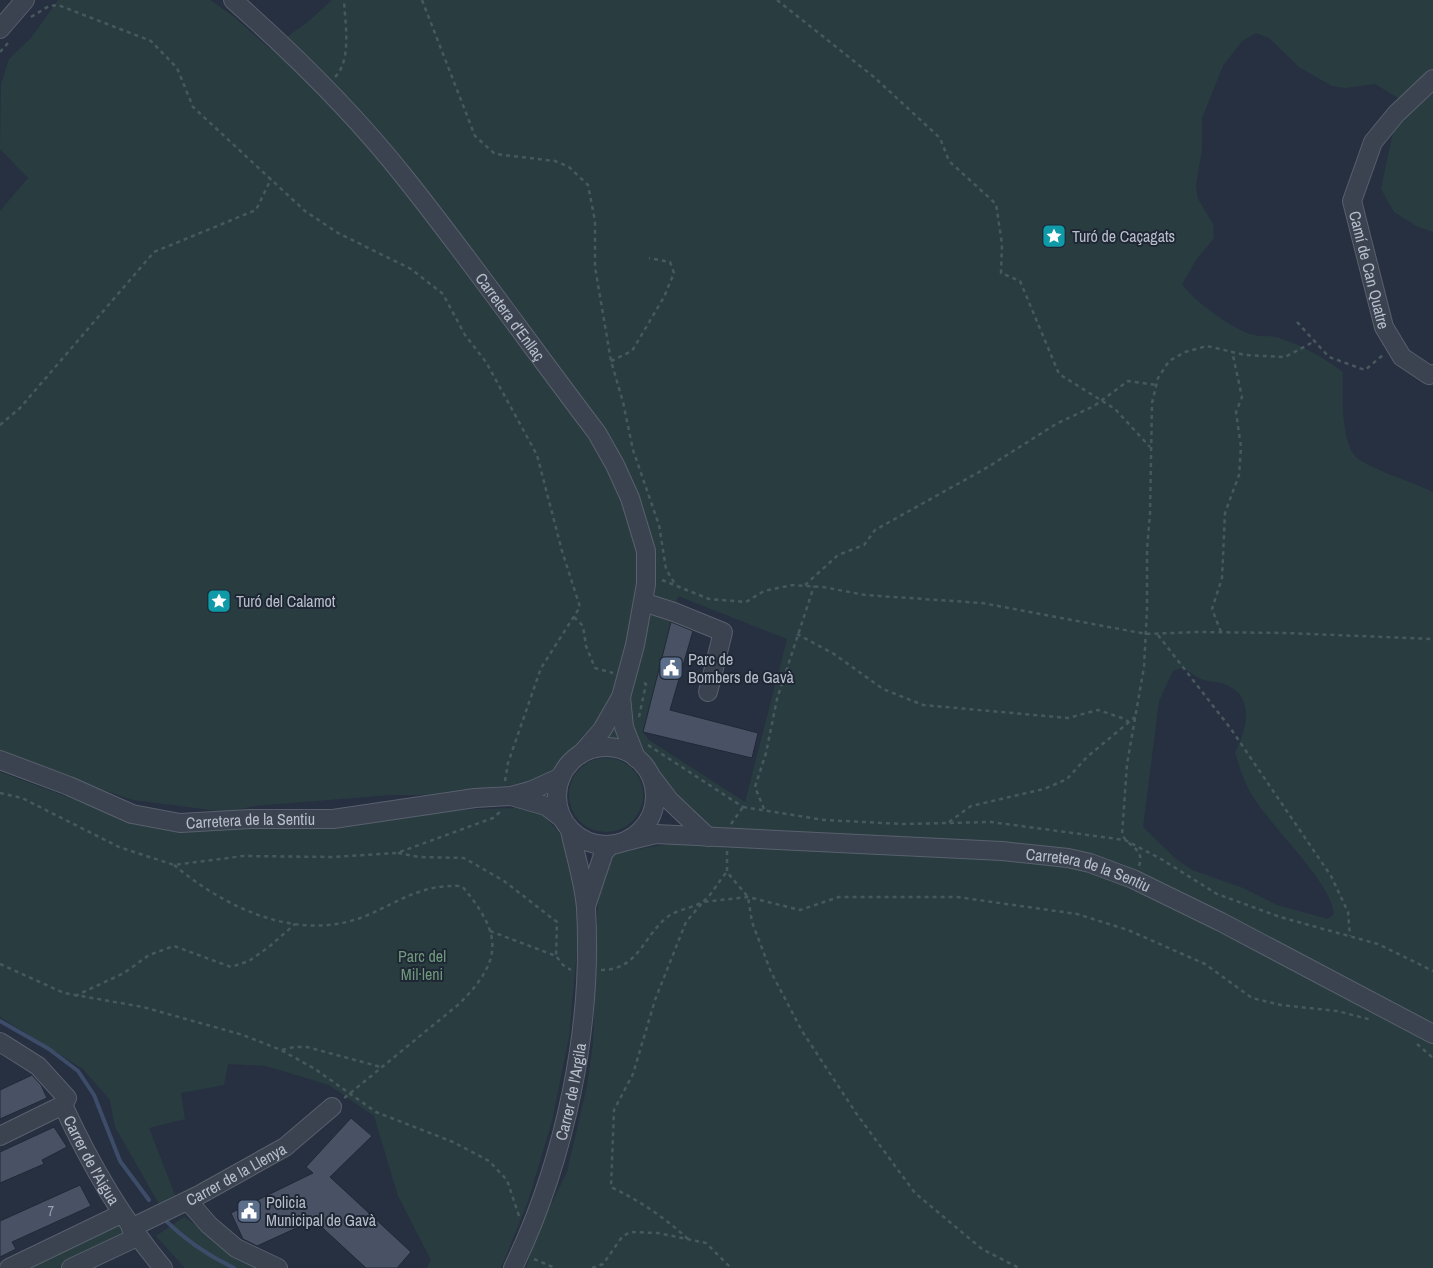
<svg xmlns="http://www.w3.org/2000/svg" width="1433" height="1268" font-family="'Archivo Narrow',sans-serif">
	<rect width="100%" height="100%" fill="#273040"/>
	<g fill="#293d41" fill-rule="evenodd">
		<path d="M58,0H210L233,16L270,49L309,21L332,0H1433V232L1418,227L1394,212L1381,189L1400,99L1375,84L1345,88L1332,86L1299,67L1269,38L1256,33L1242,41L1223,66L1202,118V149L1196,186L1198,199L1213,224L1214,238L1196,260L1182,284C1195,302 1232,329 1253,335C1262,337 1271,335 1279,338C1302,345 1324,358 1343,372C1342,392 1341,440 1355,456C1365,467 1417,484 1433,492V1268H526L538,1231L567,1172L587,1086L593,1044L598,897L612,853L670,844L717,842L674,790L595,733L557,769L528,783L422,795H390L254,806L227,812L133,800L33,766L0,752V211L28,178L0,149L1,84L9,59L31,38ZM678,596L787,639L745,802L649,740L643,732ZM1181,668C1189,670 1194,676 1201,679C1209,682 1217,681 1224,684C1257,696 1246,731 1235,753C1239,764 1242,776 1247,786C1263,821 1331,879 1334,914L1328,919L1277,905L1243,888L1192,870L1176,859L1143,827L1159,701L1173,671Z"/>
		<circle cx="606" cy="795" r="37"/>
		<polygon points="0,772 143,825 194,831 477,809 521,808 542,814 565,839 575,871 579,928 569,1037 552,1121 528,1201 501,1268 427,1268 431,1260 398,1196 374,1116 329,1085 266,1066 228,1064 224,1085 181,1093 185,1119 149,1128 175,1195 159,1204 115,1127 110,1100 83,1069 0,1017"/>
		<polygon points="184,1217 245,1260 260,1268 185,1268 156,1236"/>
		<polygon points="118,1221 129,1236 62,1268 20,1268"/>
	</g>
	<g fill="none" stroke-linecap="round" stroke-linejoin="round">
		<g stroke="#3d4c68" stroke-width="4">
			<polyline points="0,1021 49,1049 78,1071 94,1095 120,1161 149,1200"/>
			<path d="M164,1219C185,1240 207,1255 234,1268"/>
		</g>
	</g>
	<g fill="#485264" stroke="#212937">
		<polygon points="671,622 693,631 670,710 758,733 752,758 643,732"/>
		<polygon points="32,1075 41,1085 47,1098 0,1119 0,1090"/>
		<polygon points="351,1118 372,1136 330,1177 411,1252 397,1268 366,1268 314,1220 257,1246 243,1239 231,1213 313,1173 306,1167"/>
		<polygon points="54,1127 67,1147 42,1160 44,1164 0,1183 0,1152"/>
		<polygon points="80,1185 91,1206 12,1242 16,1249 0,1257 0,1221"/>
	</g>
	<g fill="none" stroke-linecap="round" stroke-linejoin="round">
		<g stroke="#59606d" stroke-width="20">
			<g id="minor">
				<path id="s1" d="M233,0C295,55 355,114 406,179C472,262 533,349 597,433L615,465L630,498L646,551V584L635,645L621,697L602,730L581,754"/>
				<polyline points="0,29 25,0"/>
				<path id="s2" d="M1433,79L1396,114L1373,142L1352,201L1384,327L1402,357L1429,375L1433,374"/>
				<polyline points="643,602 674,612 723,632 708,692"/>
				<polyline points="621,697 624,727 636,758"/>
				<circle cx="606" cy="796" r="49"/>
				<path id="s3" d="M0,760L69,786L132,814L180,823L250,819H333L475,798L511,796L530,791L561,777"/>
				<polyline points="654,780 669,800 708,837"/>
				<polyline points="511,796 546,806 562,818"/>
				<path id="s4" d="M627,841L656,834L1002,851L1068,858L1090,863L1133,879L1221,922L1433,1034"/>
				<polyline points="586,906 604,852 611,845"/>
				<polyline points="0,1042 38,1066 67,1098 63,1105"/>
				<path id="s5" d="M63,1105C90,1164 121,1218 163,1268"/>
				<polyline points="0,1136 63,1105"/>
				<polyline points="188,1201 209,1225 236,1248 278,1268"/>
				<path id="s6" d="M131,1228L199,1195L285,1147L332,1107"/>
				<polyline points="9,1268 121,1214"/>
				<polyline points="71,1268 137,1237"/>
				<path id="s7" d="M513,1268C565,1160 593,1028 586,908C584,882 575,855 570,830"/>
			</g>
		</g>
		<g stroke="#47595e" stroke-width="2.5" stroke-dasharray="4 4" stroke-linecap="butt">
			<polyline points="422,0 475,136 495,154 555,161 569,167 588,185 595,221 595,267 611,361 623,402 633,450 659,525 666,569 675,584"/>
			<polyline points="777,0 874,77 940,138 949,161 996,204 1002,244 1001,273 1020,281 1059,374 1115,409 1150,447"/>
			<polyline points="31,17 49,6 58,5 151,41 177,68 193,107 305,211 338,233 411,269 443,294 465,335 486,362 537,455 562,551 580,607 541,668 508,763 505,781"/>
			<polyline points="0,52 8,43"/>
			<path d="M335,77C352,60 345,23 344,0"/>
			<polyline points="1297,322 1329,357 1365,370 1383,355"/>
			<polyline points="611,361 632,351 664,297 674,273 670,262 649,258"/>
			<polyline points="0,425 20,408 154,252 256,210 271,179"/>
			<polyline points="662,580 709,599 746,602 764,591 792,585 823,587 865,595 982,603 1146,634 1197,632 1286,633 1433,639"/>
			<polyline points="805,585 838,555 864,545 875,530 988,467 1056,424 1094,406 1128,381 1156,385"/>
			<polyline points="574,617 583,626 586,646 595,668 613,673"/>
			<polyline points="1221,632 1212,609 1222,578 1225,513 1239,475 1241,447 1236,412 1242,397 1232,351"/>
			<polyline points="797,634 834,654 883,689 923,705 1068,718 1098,710 1122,718 1129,722"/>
			<polyline points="1158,635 1231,729 1331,876 1348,912 1350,936"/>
			<polyline points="639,717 646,684 641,682"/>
			<polyline points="648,745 743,807"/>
			<polyline points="0,793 22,798 119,847 174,865 243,856 333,857 397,853 493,818 501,811"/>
			<polyline points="743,807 824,820 903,824 991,822 1125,840 1161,859 1217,894 1280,917 1378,944 1433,971"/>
			<polyline points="764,809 755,787 766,753 777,699 814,586"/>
			<polyline points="949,822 971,806 1044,789 1067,779 1087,757 1135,717"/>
			<polyline points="731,824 743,807"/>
			<polyline points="727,851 727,872 748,897 752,922 771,972 802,1031 856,1113 915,1193 982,1249 1019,1268"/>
			<polyline points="398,853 419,857 464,858 504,881 557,922 556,956"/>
			<path d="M174,865C227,909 300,944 368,915C402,900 422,884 462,886C502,934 504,959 459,1004L343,1099"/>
			<path d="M1139,866C1145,849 1130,848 1122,835L1127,764L1144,667L1147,609V549L1150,514L1152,403L1158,378L1169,361L1185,352L1207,346L1245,355L1285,357L1315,341"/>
			<polyline points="490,931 556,956 563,965 571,970"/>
			<polyline points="0,964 64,993 143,1007 243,1035 281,1050 315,1069 376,1112 453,1142 489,1161 507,1180 519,1216"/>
			<path d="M601,970C640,970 643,934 670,915C680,909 693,908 702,902C712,896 718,881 727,872"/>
			<polyline points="75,996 124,973 149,955 174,946 231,967 249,961 270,946 295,924"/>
			<polyline points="1417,1044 1433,1058"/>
			<polyline points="282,1050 294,1047 307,1047 381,1067"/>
			<path d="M688,1239C664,1217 640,1201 611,1187L614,1110L633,1074L655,1000L686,922L703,902L748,897L800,910L839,897H957L1077,914L1128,930L1205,964L1252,998L1281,1005L1337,1011L1372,1020"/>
			<polyline points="534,1259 555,1268"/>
			<polyline points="592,1268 603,1264 622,1237 630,1232 658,1233 706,1243 731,1268"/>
		</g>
		<use href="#minor" stroke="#3b4250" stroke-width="18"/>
	</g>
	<defs>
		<g id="sight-square" transform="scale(1.25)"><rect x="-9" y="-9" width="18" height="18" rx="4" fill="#0f9aa8" stroke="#1f2735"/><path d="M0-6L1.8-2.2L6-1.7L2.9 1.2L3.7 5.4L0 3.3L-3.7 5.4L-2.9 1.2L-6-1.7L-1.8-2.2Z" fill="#fff"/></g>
		<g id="civic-square" transform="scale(1.25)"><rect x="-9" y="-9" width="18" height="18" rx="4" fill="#5c6f8a" stroke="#1f2735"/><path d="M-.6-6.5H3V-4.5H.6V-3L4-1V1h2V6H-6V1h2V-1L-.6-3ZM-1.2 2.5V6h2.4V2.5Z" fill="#fff"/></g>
	</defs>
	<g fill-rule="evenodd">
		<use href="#sight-square" x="1054" y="236"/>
		<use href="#sight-square" x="219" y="601"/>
		<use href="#civic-square" x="671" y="668"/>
		<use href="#civic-square" x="249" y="1211"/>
	</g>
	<g text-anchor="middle" stroke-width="4" stroke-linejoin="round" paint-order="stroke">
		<g font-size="14" fill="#9ba2b0">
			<text x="51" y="1216">7</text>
		</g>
		<g font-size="16" fill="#b7bdca" stroke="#1f2735" text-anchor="start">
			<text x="1072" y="242">Turó de Caçagats</text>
			<text x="236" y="607">Turó del Calamot</text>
			<text x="688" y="665">Parc de<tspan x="688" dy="18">Bombers de Gavà</tspan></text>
			<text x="266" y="1208">Policia<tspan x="266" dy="18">Municipal de Gavà</tspan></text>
		</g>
		<g font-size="16" fill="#b7bdca" stroke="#1f2735">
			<text dy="6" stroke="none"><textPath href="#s2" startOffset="221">Camí de Can Quatre</textPath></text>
			<text dy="6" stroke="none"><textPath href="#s1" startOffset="422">Carretera d'Enllaç</textPath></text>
			<text dy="6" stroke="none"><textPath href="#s3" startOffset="262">Carretera de la Sentiu</textPath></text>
			<text dy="6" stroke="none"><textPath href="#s4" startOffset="465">Carretera de la Sentiu</textPath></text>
			<text dy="6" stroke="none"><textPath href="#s7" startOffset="186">Carrer de l'Argila</textPath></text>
			<text dy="6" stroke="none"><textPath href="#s5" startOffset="62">Carrer de l'Aigua</textPath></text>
			<text dy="6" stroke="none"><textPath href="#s6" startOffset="118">Carrer de la Llenya</textPath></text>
		</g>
		<g font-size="16" fill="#6f9a7c" stroke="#1f2735">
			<text x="422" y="962">Parc del<tspan x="422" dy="18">Mil·leni</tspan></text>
		</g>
	</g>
</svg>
